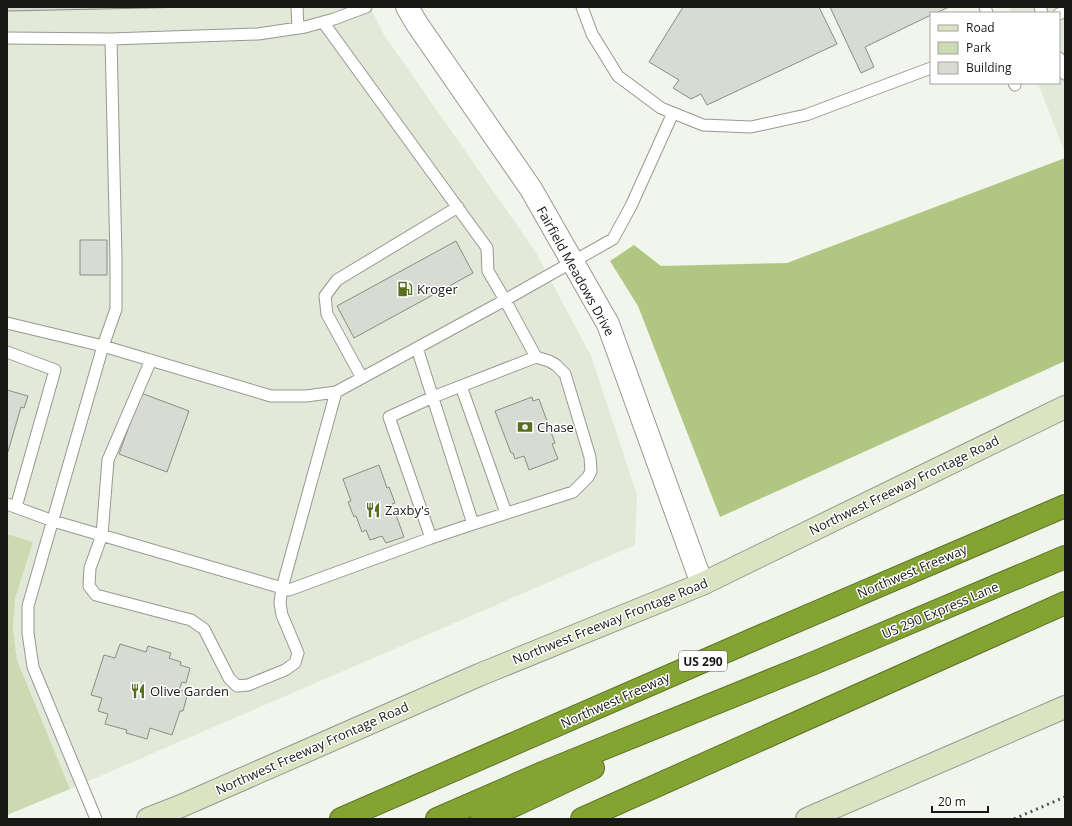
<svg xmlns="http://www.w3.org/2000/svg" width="1072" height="826" viewBox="0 0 1072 826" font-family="'Open Sans',sans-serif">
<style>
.built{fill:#e2e9d8}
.green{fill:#cbdab0}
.forest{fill:#b0c784}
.building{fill:#d7dbd2;stroke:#8a8d84}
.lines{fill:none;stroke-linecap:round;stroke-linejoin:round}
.service-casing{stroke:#969991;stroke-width:13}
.minor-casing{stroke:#969991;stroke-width:24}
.secondary-casing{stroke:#969991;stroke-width:24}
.motorway-casing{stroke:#5e7329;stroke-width:24}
.service{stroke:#fff;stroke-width:11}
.minor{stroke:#fff;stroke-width:22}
.secondary{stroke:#dae3c2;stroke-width:22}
.motorway{stroke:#83a333;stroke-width:22}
.rail{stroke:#545651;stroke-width:3;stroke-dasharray:2 4;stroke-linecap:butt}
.labels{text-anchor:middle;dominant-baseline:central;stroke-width:3;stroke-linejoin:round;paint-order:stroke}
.shield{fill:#fff;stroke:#5d5e5c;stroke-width:1}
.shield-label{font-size:12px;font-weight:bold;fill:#181916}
.street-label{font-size:13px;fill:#181916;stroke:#fff}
.poi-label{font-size:13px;fill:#181916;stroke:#fff;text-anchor:start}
</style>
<rect width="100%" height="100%" fill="#f1f5eb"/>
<path class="built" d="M7 7H370L384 35 535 251 591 356 637 495 635 545 70 789 17 660 13 629 15 599 33 542 7 534Z
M1009 7H1065V153L1038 83H1059V13H1012Z"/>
<path class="green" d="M7 534 33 542 15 599 13 629 17 660 70 789 7 815Z"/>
<path class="forest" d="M1065 158V361L720 517 638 306 610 261 634 245 661 266 787 263Z"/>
<path class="building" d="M7 7H193L7 11Z
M683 7H819L837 44 707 105 701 94 691 99 673 88 679 80 649 62Z
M830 7H949L936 13H931V15L865 47 874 67 861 73Z
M80 240H107V275H80Z
M456 241 473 273 354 338 337 306Z
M7 390 28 396 24 408 21 407 7 455Z
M141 393 189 411 167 472 119 454Z
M532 397 533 401 539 399 555 443 552 444 558 459 529 470 524 456 515 459 513 453H511L495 411Z
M379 465 387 488 389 487 395 503 392 504 404 537 386 543 382 536 370 540 366 530 362 532 356 516 354 517 348 502 351 501 343 479Z
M120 644 146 652 148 646 171 653 169 658 181 662 180 665 190 668 186 683 182 682 179 690 188 692 183 711H180L172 735 150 728 147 739 126 733 127 730 105 724 108 714 98 711 102 698 91 695 104 655 115 658Z"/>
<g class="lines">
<g class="service-casing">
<path id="service" d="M297 7 298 28
M582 7 592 34 618 76 661 108 703 125 751 127 806 115 931 68
M985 7 987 13
M1040 7 1042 13
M1059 14 1065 11
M323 22 487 248 488 271 505 300 536 357 433 397 389 417 431 538
M7 38 111 39 258 34 305 27 334 19 366 7
M1059 58 1065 74
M1014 83 1015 85
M7 323 103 346 271 396H306L336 392 505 300 613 239 631 206 673 113
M7 352 55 370 16 507
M151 360 108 460 102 535 90 568 89 586 96 595 191 620 204 629 229 678 237 686 248 685 285 670 295 663 298 653 282 615 280 603 282 588 336 392
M362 378 327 314 325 296 337 280 458 207
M461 386 506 513
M7 504 53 521 289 590 431 538 473 524 417 348
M473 524 573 492 588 477 591 471 590 457 565 374 556 365 549 361 536 357
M96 819 33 667 28 633V606L103 346 116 309V259L111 39"/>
</g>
<g class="minor-casing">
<path id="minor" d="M407 7 417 24 531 189 608 324 702 584"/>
</g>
<g class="secondary-casing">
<path id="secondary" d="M148 819 181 806 479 675 702 584 1065 407
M807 819 1065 707"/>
</g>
<g class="motorway-casing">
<path id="motorway" d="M341 819 752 640 1065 506
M437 819 545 772 814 663 1065 557
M482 819 517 804 593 768
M582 819 1065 603"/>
</g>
<use href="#service" class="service"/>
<use href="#minor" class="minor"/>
<use href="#secondary" class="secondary"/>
<use href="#motorway" class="motorway"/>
<path class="rail" d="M1014 819 1065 797"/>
</g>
<defs>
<g id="fuel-bare" transform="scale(1.2)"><path d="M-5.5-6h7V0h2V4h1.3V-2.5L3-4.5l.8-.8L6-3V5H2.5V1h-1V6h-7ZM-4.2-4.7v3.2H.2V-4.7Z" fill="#576e1e" stroke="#fff" stroke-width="2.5" paint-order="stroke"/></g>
<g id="bank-bare" transform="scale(1.2)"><path d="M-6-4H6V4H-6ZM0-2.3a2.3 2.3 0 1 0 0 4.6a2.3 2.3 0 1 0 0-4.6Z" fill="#576e1e" stroke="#fff" stroke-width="2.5" paint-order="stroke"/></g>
<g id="restaurant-bare" transform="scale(1.2)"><path d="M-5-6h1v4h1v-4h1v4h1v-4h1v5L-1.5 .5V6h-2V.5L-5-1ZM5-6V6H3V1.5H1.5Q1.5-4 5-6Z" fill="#576e1e" stroke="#fff" stroke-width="2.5" paint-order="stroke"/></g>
</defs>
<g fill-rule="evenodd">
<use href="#fuel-bare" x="405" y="289"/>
<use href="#bank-bare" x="525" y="427"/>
<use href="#restaurant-bare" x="373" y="510"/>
<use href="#restaurant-bare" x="138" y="691"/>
</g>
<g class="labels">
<rect class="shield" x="679" y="651" width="48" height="20" rx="3"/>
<g class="shield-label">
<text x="703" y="661">US 290</text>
</g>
<g class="street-label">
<text transform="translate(576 271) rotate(61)">Fairfield Meadows Drive</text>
<text transform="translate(904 485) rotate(-26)">Northwest Freeway Frontage Road</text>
<text transform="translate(912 571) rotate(-23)">Northwest Freeway</text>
<text transform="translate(940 610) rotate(-23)">US 290 Express Lane</text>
<text transform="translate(610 621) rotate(-22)">Northwest Freeway Frontage Road</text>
<text transform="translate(615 700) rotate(-24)">Northwest Freeway</text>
<text transform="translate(312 748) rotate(-24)">Northwest Freeway Frontage Road</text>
</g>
<g class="poi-label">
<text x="417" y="289">Kroger</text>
<text x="537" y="427">Chase</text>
<text x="385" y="510">Zaxby's</text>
<text x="150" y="691">Olive Garden</text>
</g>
</g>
<rect width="1072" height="826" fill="none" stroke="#181916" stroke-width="16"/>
<rect x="930" y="12" width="130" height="72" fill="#ffffff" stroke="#a3a3a2"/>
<rect x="938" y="25" width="20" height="6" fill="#dae3c2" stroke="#a3a3a2"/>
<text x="966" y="32" font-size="12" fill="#181916">Road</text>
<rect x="938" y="42" width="20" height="12" fill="#cbdab0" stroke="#a3a3a2"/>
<text x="966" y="52" font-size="12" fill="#181916">Park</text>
<rect x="938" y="62" width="20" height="12" fill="#d7dbd2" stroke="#a3a3a2"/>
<text x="966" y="72" font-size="12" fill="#181916">Building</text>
<path d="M932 806v6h56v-6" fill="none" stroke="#181916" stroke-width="2"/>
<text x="938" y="806" font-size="12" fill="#181916" stroke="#ffffff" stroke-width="3" paint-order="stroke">20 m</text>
</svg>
